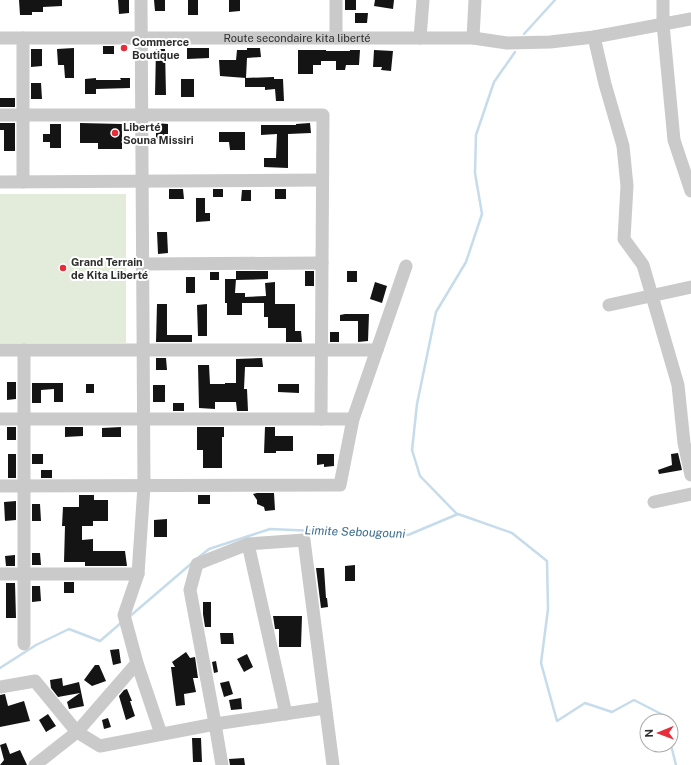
<svg xmlns="http://www.w3.org/2000/svg" width="691" height="765" viewBox="0 0 691 765" font-family="'Public Sans',sans-serif">
<style>
.green{fill:#e3ebda}
.lines{fill:none;stroke-linecap:round;stroke-linejoin:round}
.stream{stroke:#c6dceb;stroke-width:2.5}
.building{fill:#141414}
.minor{stroke:#cacaca;stroke-width:13}
.poi-dot{fill:#e62d39;stroke:#fff;stroke-width:1.5}
.labels{text-anchor:middle;dominant-baseline:central;stroke-width:4;stroke-linejoin:round;paint-order:stroke}
.street-label{font-size:11px;fill:#2d2d2d;stroke:#fff}
.poi-label{font-size:11px;font-weight:bold;fill:#2d2d2d;stroke:#fff;text-anchor:start}
.water-label{font-size:12px;font-style:italic;fill:#3b6d8f;stroke:#fff}
</style>
<rect width="100%" height="100%" fill="#fff"/>
<path class="green" d="M0 194H126V343H0Z"/>
<g class="lines">
<path class="stream" d="M524 34 555 0
M457 514 420 476 412 450 417 404 436 312 466 262 482 214 475 173 476 135 494 82 515 52
M199 557 209 549 270 529 408 535 458 514 512 533 547 561 548 609 541 663 557 721 585 703 612 712 634 700 667 717V721
M129 617 192 563
M0 668 36 645 69 629 100 641 122 622
M671 745 676 765"/>
</g>
<path class="building" d="M19 0H62V6L43 7V12H32V15H20Z
M118 0H129V13L119 14Z
M154 0H165V11H155Z
M188 0H198V15H188Z
M229 0H240V11L229 12Z
M345 0H356V10H345Z
M375 0H394L393 9 374 6Z
M355 13H368L367 23H355Z
M103 46H114V54H103Z
M74 48V78H65L64 65H58L57 49Z
M187 48H209V58L187 59Z
M247 48H260L261 57 247 58 246 78 220 76 219 60H236L237 50H247Z
M31 49H42V66L31 67Z
M156 49H165L166 95H155Z
M298 50H326V51H350V50H360L359 65H346L345 70H336V61H321V65H313V74H298Z
M374 50 393 51 391 71 381 70 382 67H373Z
M274 77V79H283L284 101H276L275 89 265 90V87H245V78Z
M96 78V80H121L120 78H130V88L96 89V94H85V79Z
M181 79H194V97H181Z
M31 83H41L42 99H31Z
M0 98H15V107H0Z
M0 123H15V151H4V130H0Z
M80 123 122 124V149H98V143H80Z
M156 123 168 124V134H165V139H156Z
M310 123 311 133 288 134V168L264 167V158H276L277 134 261 135V125H296V124Z
M50 124H61V148H50V142H43V134H50Z
M219 132H245V150H230L229 142H219Z
M169 189H183L184 199H169Z
M213 189H223V197H213Z
M275 189H286V199H275Z
M242 190H251V201H241Z
M196 198H205V213H210V221L196 222Z
M157 232H167L168 253 158 254Z
M236 271H268V279L236 280Z
M305 271H314V286H305Z
M347 271H357V282H347Z
M210 272H219V280H210Z
M186 277H195V293H186Z
M225 279H236L235 293H245V297L266 296 265 283 275 282V304H295V331H301L302 342H286V328H268V317H264V303H242V315H227V303H225Z
M375 282 387 286 382 303 370 299Z
M157 304H167V335H192V342H156Z
M207 304V336H198L197 305Z
M345 314H369L368 341 358 342V321H340V315Z
M330 332H339V342H330Z
M156 358H166L167 370H156Z
M262 358 263 367H245L244 389H247L248 411H237L236 402H215V409L199 408 198 365H209L210 384H225V383H236V359Z
M7 382H16V399L7 400Z
M32 383H63V402H54V389L41 390V403H32Z
M86 384H94V393H86Z
M278 384H299V393L278 392Z
M153 385H165V402H153Z
M173 403H184V411H173Z
M7 427H16V440H7Z
M65 427H83V436L65 437Z
M121 427V437H102V428Z
M197 427H224V437H222V468H203V450H197Z
M265 427H275V436H293V451H276V453H264Z
M678 453 682 470 659 474 658 470 672 465 671 454Z
M8 454H16V478H8Z
M32 454H43V464H32Z
M317 454H334V466L324 467V464L317 465Z
M41 470H52V478H41Z
M257 493H274L275 510 265 511 264 507 257 504V500L253 494Z
M79 495H94V500H108V521H93V526H82V540L93 539V551H125L127 566H85V562H64L65 526H62L63 507H79Z
M198 495H210V504H198Z
M16 501V520L5 521 4 502Z
M32 504H40L41 521H32Z
M167 519V537H154V520Z
M32 553H40L41 565H32Z
M15 555V566H6L5 556Z
M355 565V581H345V566Z
M316 568H324L326 598H327L328 607 321 608Z
M64 582H74V593H64Z
M6 583H15L16 618H6Z
M32 586H40L41 601 32 602Z
M203 602H211V627H205L203 614Z
M273 616H302L301 647H279V629H275Z
M220 633H233L234 644H221Z
M119 649 121 663 113 665 110 650Z
M186 652 190 658 195 657 198 678H193L196 692 184 694 185 705 176 706 171 667H175L172 662Z
M247 654 253 667 244 672 237 659Z
M216 661 218 672 214 673 212 662Z
M95 665H99L106 681 92 686 84 680Z
M62 678 63 686 79 682 84 706 69 709 67 702 80 693 58 697 51 688 50 680Z
M229 681 233 694 224 697 220 683Z
M127 689 132 701H130L135 716 126 720 119 696 124 690Z
M5 694 8 706 24 701 30 721 0 727V695Z
M241 698 242 709 231 710 229 700Z
M48 714 56 726 46 732 39 720Z
M108 718 111 727 104 729 102 720Z
M192 738H201L202 762H193Z
M6 743 10 754 20 750 27 765H0L4 760 0 745Z
M244 758 245 765H230L229 759Z"/>
<g class="lines">
<g class="minor">
<path d="M141 0 144 486 138 574 124 615 137 663 161 734"/>
<path d="M663 0V24L674 140 691 191"/>
<path d="M594 37 605 84 623 146 627 186 624 239 643 265 678 385 684 443 691 475"/>
<path id="s1" d="M0 38H473L507 43 550 42 594 37 691 19"/>
<path d="M23 38V182"/>
<path d="M336 38V0"/>
<path d="M420 38 423 0"/>
<path d="M473 38 475 0"/>
<path d="M0 115H323L321 419"/>
<path d="M0 182 322 180"/>
<path d="M142 264 322 263"/>
<path d="M609 305 691 287"/>
<path d="M0 350H377"/>
<path d="M24 350V644"/>
<path d="M0 419H353"/>
<path d="M0 486 340 485 353 419 406 266"/>
<path d="M654 502 691 494"/>
<path d="M248 544 286 714"/>
<path d="M0 574H138"/>
<path d="M0 687 35 681 77 732 100 746 215 724 325 708"/>
<path d="M35 765 77 732 137 663"/>
<path d="M222 765 214 718 190 590 197 564 248 544 304 540 333 765"/>
</g>
</g>
<g class="poi-dot">
<circle cx="124" cy="48" r="4"/>
<circle cx="115" cy="133" r="4"/>
<circle cx="63" cy="268" r="4"/>
</g>
<g class="labels">
<g class="street-label">
<text stroke="none"><textPath href="#s1" startOffset="297">Route secondaire kita liberté</textPath></text>
</g>
<g class="poi-label">
<text x="132" y="42">Commerce<tspan x="132" dy="13">Boutique</tspan></text>
<text x="123" y="127">Liberté<tspan x="123" dy="13">Souna Missiri</tspan></text>
<text x="71" y="262">Grand Terrain<tspan x="71" dy="13">de Kita Liberté</tspan></text>
</g>
<g class="water-label">
<text transform="translate(355 532) rotate(2)">Limite Sebougouni</text>
</g>
</g>
<g transform="translate(659 733) rotate(269)"><circle r="19" fill="#ffffff" stroke="#ababab"/>
<path d="M0-3L7 15L0 10L-7 15Z" fill="#e62d39"/>
<text y="-6" font-size="11" font-weight="bold" text-anchor="middle" fill="#2d2d2d">N</text>
</g>
</svg>
